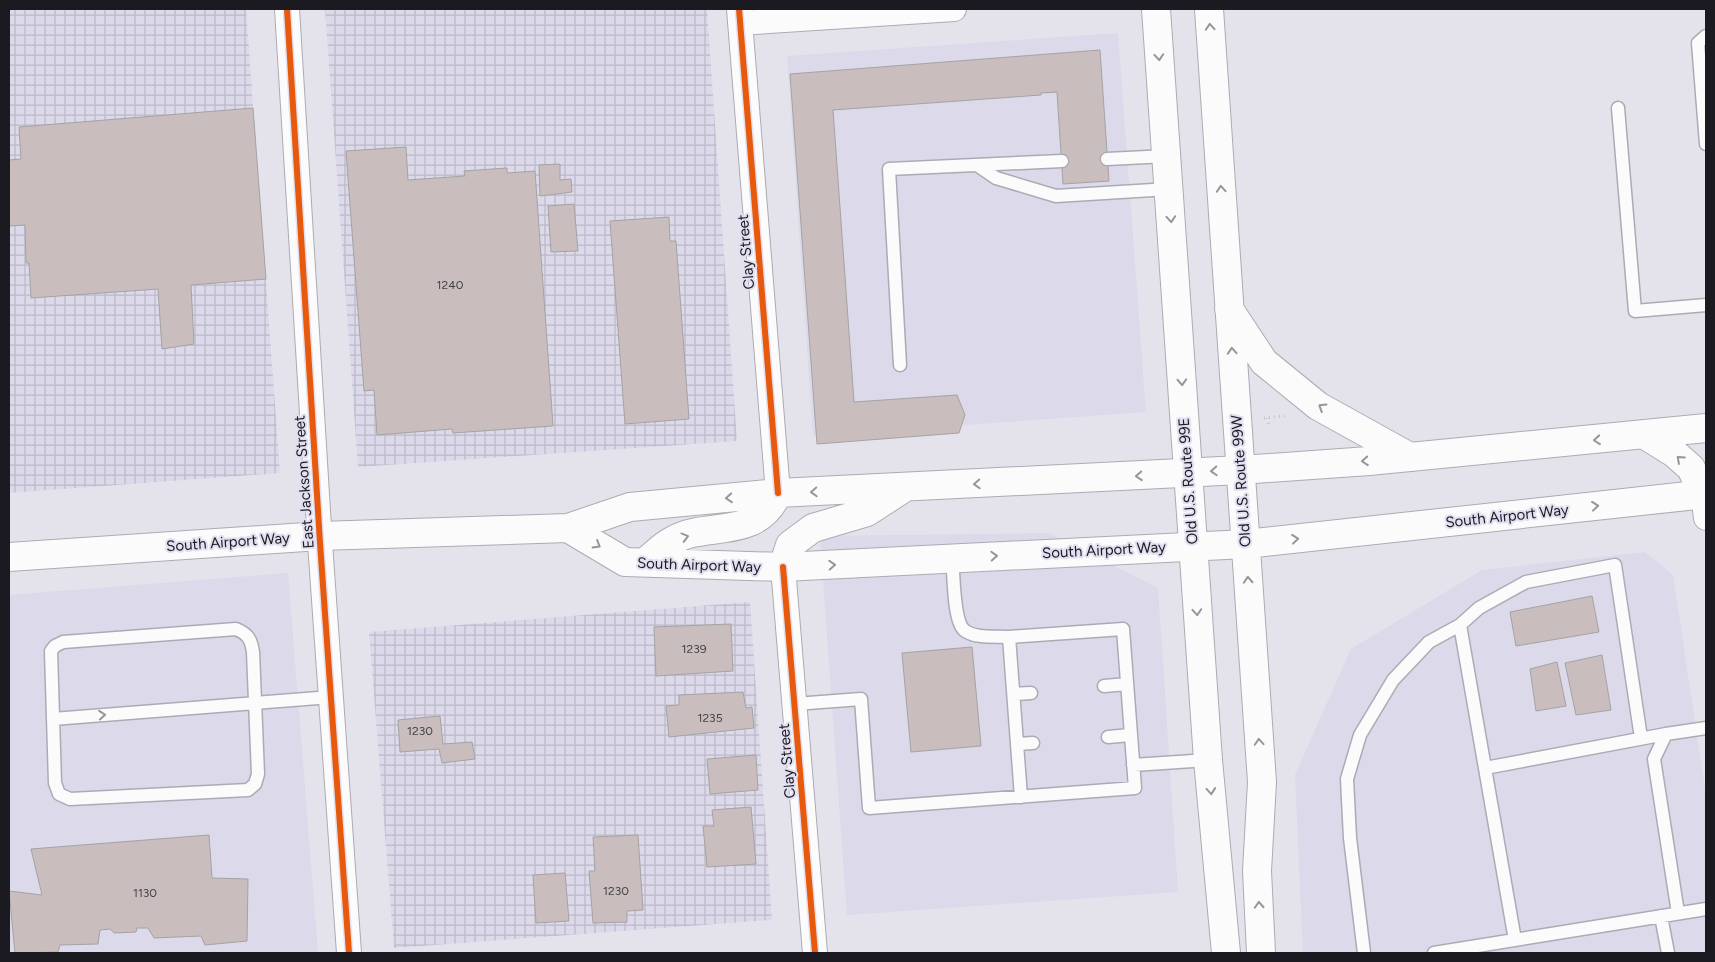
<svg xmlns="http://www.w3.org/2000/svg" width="1715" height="962" viewBox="0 0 1715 962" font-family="Figtree,sans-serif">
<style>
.built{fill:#dbd9ea}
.industrial{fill:url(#industrial-grid)}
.building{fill:#c9bebd;stroke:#a5a2a4}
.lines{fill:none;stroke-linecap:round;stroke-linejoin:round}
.service-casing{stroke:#acabb3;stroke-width:15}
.minor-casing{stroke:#acabb3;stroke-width:26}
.secondary-casing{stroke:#acabb3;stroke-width:30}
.primary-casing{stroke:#acabb3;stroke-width:30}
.path{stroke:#c5c5c8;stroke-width:3;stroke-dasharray:1 4;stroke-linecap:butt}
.service{stroke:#fbfbfc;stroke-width:12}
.minor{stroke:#fbfbfc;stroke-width:24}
.secondary{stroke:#fbfbfc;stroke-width:28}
.primary{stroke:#fbfbfc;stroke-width:28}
.cycleway-casing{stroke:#e1dff0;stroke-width:9}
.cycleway{stroke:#e8590c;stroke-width:6}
.oneway{stroke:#969699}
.labels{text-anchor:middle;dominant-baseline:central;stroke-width:4;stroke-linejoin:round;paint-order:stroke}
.number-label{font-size:12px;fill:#464347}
.street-label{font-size:15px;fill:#1b1a20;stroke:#e1dff0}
</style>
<defs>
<pattern id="industrial-grid" width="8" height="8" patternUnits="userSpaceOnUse" patternTransform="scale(1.25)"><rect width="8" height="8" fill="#dbd9ea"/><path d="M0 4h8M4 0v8" fill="none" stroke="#bbbac8"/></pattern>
</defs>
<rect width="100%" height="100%" fill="#e4e3ec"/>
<path class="built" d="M1118 33 1146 412 813 436 787 56Z
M1049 533 1158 588 1178 892 847 915 820 536Z
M1645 552 1673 575 1706 795V953H1303L1295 775 1351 649 1482 570Z
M288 573 318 953H9V595Z"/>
<path class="industrial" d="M9 9H246L280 473 9 493Z
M325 9H707L737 441 358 467Z
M750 602 772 920 394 948 369 632Z"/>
<path class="building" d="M1100 50 1109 181 1063 184 1057 92 1041 93V95L833 110 854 402 957 395 965 415 959 433 817 444 790 74Z
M253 108 266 279 191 285 194 344 162 349 158 289 31 298 29 263H26L25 225 9 226V160L21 159 19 127Z
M406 147 408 180 465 176 464 171 507 168V173L535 171 553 426 453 433 452 429 377 435 374 390 364 391 346 151Z
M560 164V180L571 179 572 192 540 196 539 165Z
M574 204 578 251 551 252 548 206Z
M669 217 670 241H676L689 419 625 424 610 221Z
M1592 596 1599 632 1516 646 1510 612Z
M731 624 733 671 656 676 654 627Z
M972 647 981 746 911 752 902 653Z
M1602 655 1611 710 1576 715 1565 663Z
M1557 662 1566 706 1536 711 1530 669Z
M743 692 746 708 752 707 754 728 669 737 666 706 679 705V695Z
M440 716 443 744 472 742 475 759 442 763 439 749 400 752 398 720Z
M756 755 758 790 710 794 707 759Z
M751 807 756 864 707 867 703 826H714L712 810Z
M209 835 212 878 248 879 247 941 205 945 201 936 154 938 148 928H137L136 932 114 933 110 929 100 930 98 944 60 945 58 952 15 953 9 891 42 895 31 849Z
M638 835 643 910 627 911V922L593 923 589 871H595L593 837Z
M565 873 569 921 536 923 533 875Z"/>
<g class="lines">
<g class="service-casing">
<path id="service" d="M1706 36 1698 43 1706 144
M1618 108 1635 311 1706 305
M1107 159 1167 156
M977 165 996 178 1056 196 1169 189
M900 365 889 169 1062 161
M952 558C954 574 953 620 964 630 975 639 996 636 1009 637
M1460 625 1479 608 1526 582 1615 565 1641 738
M236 629C248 634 251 639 253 652L258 774 255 784 248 790 70 799 59 794 55 783 51 651 55 646 63 642Z
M1104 686 1127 684
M1014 694 1031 693
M795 704 861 699 869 808 1135 788 1123 629 1009 637 1021 797
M53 719 331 697
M1108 737 1130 735
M1017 744 1033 743
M1133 765 1208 760
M1485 768 1666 734
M1678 913 1654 759 1666 734 1706 728
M1661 916 1668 953
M1364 953 1350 838 1347 779 1360 735 1393 680 1429 642 1460 625 1515 940
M1434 953 1706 909"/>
</g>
<g class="minor-casing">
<path id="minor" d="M287 9 320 543 349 953
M739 9 778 493
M740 23 954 9
M1703 494 1706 518
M783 567 815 953"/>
</g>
<g class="secondary-casing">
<path id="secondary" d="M1645 435 1674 453 1691 468 1703 494
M568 528 625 562 783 567 1246 544 1706 494
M9 557 320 536 568 528 630 507 778 493 1241 470 1369 461 1706 428
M644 563C653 556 662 546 672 541 707 520 756 542 778 493
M783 567 790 545 813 528 867 512 904 488"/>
</g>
<g class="primary-casing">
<path id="primary" d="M1156 9 1208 760 1226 953
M1209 9 1262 782 1257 871 1261 953
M1229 309 1264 362 1318 406 1410 457"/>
</g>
<path class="path" d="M1264 418 1285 416
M1267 418 1269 426"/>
<use href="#service" class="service"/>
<use href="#minor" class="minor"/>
<use href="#secondary" class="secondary"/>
<use href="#primary" class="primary"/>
<g class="cycleway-casing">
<path id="cycleway" d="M287 9 320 543 349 953
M739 9 778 493
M783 567 815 953"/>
</g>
<use href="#cycleway" class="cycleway"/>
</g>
<defs><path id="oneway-chevron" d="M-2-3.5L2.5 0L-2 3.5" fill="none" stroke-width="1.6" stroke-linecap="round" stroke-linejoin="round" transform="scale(1.25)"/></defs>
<g class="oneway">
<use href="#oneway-chevron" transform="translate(1210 27) rotate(-94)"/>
<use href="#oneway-chevron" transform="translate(1159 57) rotate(86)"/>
<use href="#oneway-chevron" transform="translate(1221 189) rotate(-94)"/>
<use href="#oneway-chevron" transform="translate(1171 219) rotate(86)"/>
<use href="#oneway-chevron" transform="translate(1232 351) rotate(-94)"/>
<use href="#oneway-chevron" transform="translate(1182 382) rotate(87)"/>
<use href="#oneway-chevron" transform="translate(1322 407) rotate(-148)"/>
<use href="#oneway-chevron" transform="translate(1597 440) rotate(175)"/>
<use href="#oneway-chevron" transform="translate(1680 459) rotate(-138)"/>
<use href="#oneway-chevron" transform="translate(1365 461) rotate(176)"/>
<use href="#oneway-chevron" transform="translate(1214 471) rotate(177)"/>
<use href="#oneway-chevron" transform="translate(1139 476) rotate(176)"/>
<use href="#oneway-chevron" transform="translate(977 484) rotate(177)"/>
<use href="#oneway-chevron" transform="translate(814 492) rotate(177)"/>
<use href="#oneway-chevron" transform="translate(729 498) rotate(175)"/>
<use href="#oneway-chevron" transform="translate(1595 506) rotate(-6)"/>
<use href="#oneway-chevron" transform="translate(685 537) rotate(-15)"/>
<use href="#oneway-chevron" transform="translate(1295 539) rotate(-6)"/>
<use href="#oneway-chevron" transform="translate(597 545) rotate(31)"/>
<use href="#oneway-chevron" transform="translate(994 556) rotate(-3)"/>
<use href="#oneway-chevron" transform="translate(832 565) rotate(-3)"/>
<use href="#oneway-chevron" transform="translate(1248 580) rotate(-93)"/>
<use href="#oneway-chevron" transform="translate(1197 612) rotate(86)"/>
<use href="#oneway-chevron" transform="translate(102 715) rotate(-5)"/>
<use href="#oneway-chevron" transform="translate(1259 742) rotate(-94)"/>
<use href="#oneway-chevron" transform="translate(1211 791) rotate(85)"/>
<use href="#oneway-chevron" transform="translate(1259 905) rotate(-93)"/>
</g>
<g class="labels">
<g class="number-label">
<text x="450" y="285">1240</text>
<text x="694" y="649">1239</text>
<text x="710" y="718">1235</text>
<text x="420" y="731">1230</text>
<text x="616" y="891">1230</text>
<text x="145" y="893">1130</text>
</g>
<g class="street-label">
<text transform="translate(746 252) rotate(-95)">Clay Street</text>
<text transform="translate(1188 481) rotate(-94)">Old U.S. Route 99E</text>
<text transform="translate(1241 481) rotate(-94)">Old U.S. Route 99W</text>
<text transform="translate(304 482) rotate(-94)">East Jackson Street</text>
<text transform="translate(1507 516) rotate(-6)">South Airport Way</text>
<text transform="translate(228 542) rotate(-4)">South Airport Way</text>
<text transform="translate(1104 550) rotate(-3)">South Airport Way</text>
<text transform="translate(699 565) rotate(2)">South Airport Way</text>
<text transform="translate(787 761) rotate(-95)">Clay Street</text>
</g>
</g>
<rect width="1715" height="962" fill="none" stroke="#1b1a20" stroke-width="20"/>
</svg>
